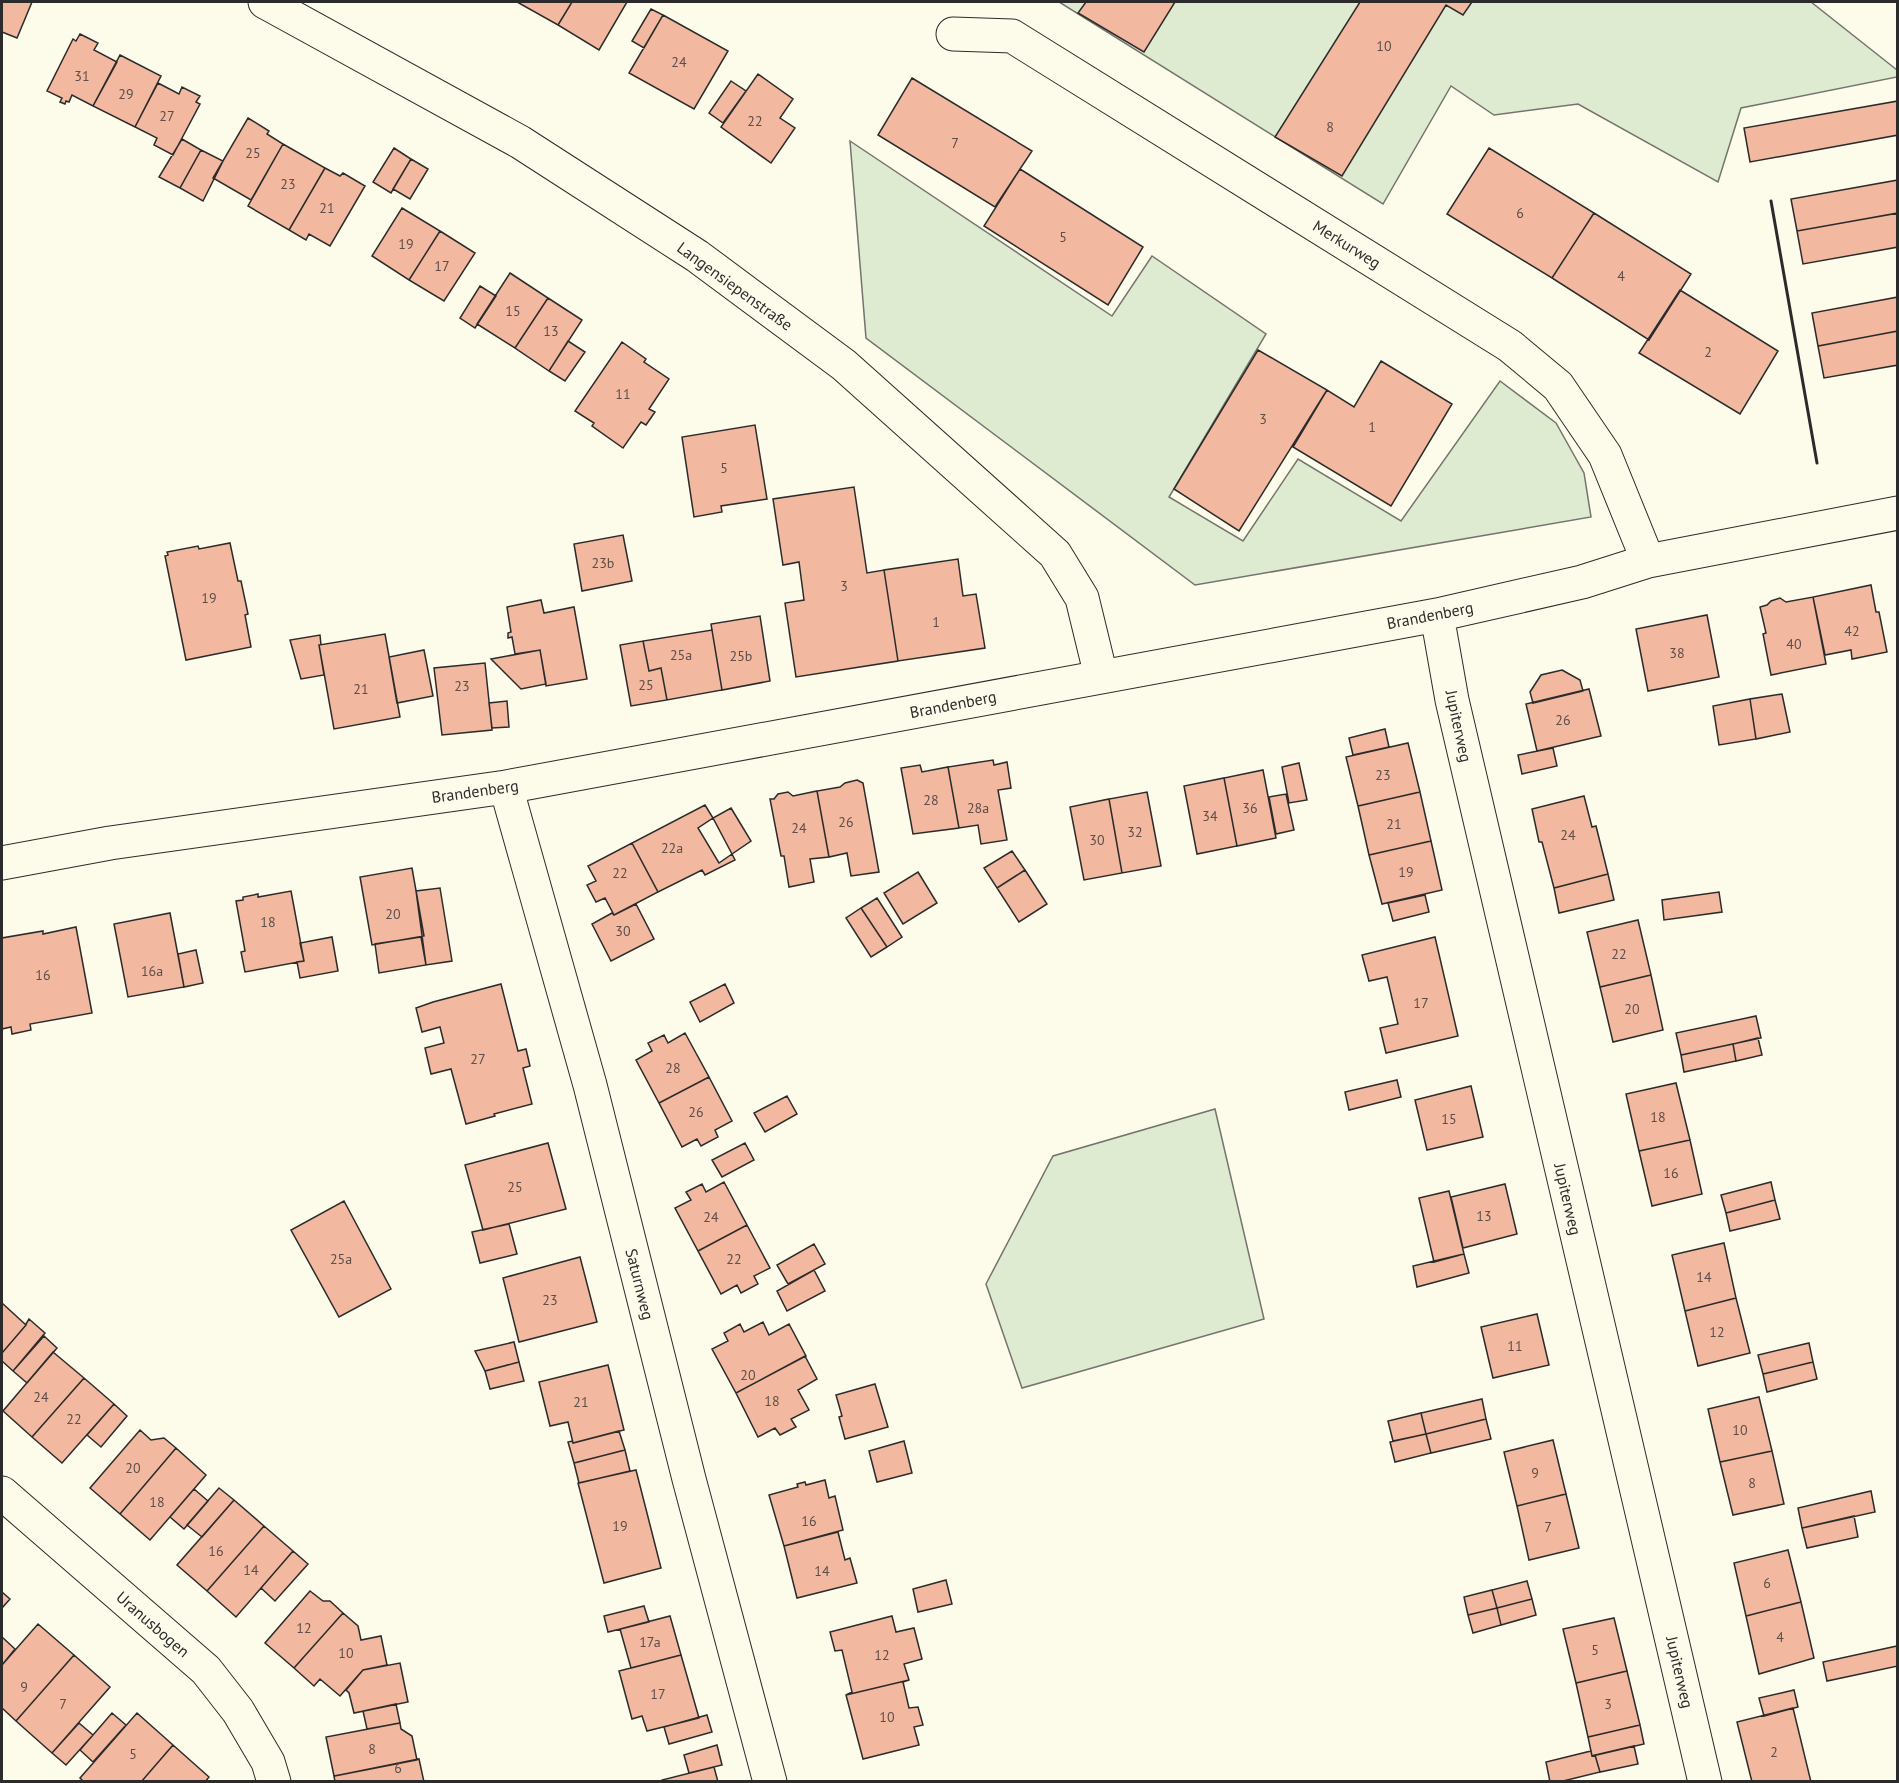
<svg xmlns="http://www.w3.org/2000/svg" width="1899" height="1783" viewBox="0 0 1899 1783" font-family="'PT Sans',sans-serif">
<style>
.green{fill:#deebd1;stroke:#74746e;stroke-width:1.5}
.building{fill:#f2b8a0;stroke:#2b2b2b;stroke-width:1.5}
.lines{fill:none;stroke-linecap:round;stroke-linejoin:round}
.minor-casing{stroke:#2b2b2b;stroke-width:35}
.minor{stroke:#fdfbea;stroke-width:33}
.wall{stroke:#2b2b2b;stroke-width:3}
.labels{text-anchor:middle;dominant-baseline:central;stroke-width:4.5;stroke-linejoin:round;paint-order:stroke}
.number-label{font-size:14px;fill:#5d4e48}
.street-label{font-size:16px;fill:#2b2b2b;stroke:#fdfbea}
</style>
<rect width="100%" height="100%" fill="#fdfbea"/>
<path class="green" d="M1059 2H1811L1897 70V77L1741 108 1718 182 1578 104 1494 115 1451 86 1383 204Z
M850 141 1112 316 1152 256 1266 334 1169 497 1243 541 1298 459 1401 521 1500 381 1556 423 1584 473 1591 517 1195 585 866 338Z
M1215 1109 1264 1319 1022 1388 986 1284 1053 1156Z"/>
<path class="building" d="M2 2H32L17 38 2 32Z
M517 2H572L558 25Z
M572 2H627L599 50 558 25Z
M1086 2H1175L1144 52 1078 13Z
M1360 2H1472L1463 15 1446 5 1342 176 1275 137Z
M651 9 663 15 644 48 632 41Z
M663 15 728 51 694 109 629 73Z
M80 34 98 43 94 50 117 62 93 106 72 95 69 102 66 101 65 104 60 102 62 98 47 91 73 39 76 41Z
M120 55 161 76 135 127 93 106Z
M758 74 793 99 780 118 795 128 771 163 721 127Z
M912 78 1032 151 995 207 878 135Z
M731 81 746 91 723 123 709 113Z
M158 83 179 94 182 87 200 96 196 102 200 104 173 155 154 145 157 138 135 127Z
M1898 101V135L1750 162 1744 128Z
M248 118 269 131 267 134 283 144 251 200 213 178Z
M182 139 201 150 180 188 159 177Z
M283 144 325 168 289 230 248 206Z
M394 148 411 159 391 193 373 182Z
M1489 148 1594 213 1552 278 1447 214Z
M201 150 223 161 203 201 180 188Z
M411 159 428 169 410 199 393 189Z
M325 168 340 176 343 173 365 186 330 246 309 234 306 240 289 230Z
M1020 169 1143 247 1108 305 984 226Z
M1898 180V213L1797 231 1791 199Z
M402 208 440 231 409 280 372 256Z
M1594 213 1691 274 1649 340 1552 278Z
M1898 213V247L1803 264 1797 231Z
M440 231 475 253 444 301 409 280Z
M510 273 548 298 515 348 477 324Z
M480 286 496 296 475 328 460 318Z
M1680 290 1778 351 1740 414 1639 353Z
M1898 297V331L1818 346 1812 313Z
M548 298 582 320 549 371 515 348Z
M1898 331V365L1824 378 1818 346Z
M568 341 585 352 565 381 549 371Z
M622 342 646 359 644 362 669 379 649 409 655 412 646 425 641 422 623 448 592 426 594 423 575 411Z
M1258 350 1327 390 1239 531 1174 489Z
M1381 361 1452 404 1391 506 1293 447 1327 390 1354 407Z
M755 425 767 499 721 506 722 512 694 517 682 437Z
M854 487 867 573 884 570 898 661 796 677 785 603 804 600 799 562 783 565 773 499Z
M623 535 632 581 582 591 574 544Z
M230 543 238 581H241L248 614 245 615 251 647 186 660 165 556 168 555 167 552 198 546 199 549Z
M958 559 963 596 976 594 985 648 898 661 884 570Z
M1871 585 1876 612H1879L1887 652 1852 659 1851 650 1825 655 1813 597Z
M1813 597 1826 664 1771 675 1763 634 1766 633 1760 607 1767 605 1771 601 1780 598 1786 602Z
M541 600 544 613 574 607 587 679 546 686 540 650 515 654 512 637 508 638V633L511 632 507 607Z
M1707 615 1719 677 1648 691 1636 629Z
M760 616 770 681 722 690 711 624Z
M712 630 722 690 667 700 661 668 649 671 643 641Z
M385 634 400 717 334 729 319 645Z
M320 635 321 645H319L324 675 301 679 290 640Z
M643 641 649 671 661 668 667 700 631 706 620 645Z
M424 650 433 696 397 703 389 657Z
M540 650 546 684 521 689 491 659Z
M485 663 492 730 442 735 434 668Z
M1562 670 1580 680 1583 691 1533 703 1530 692 1541 675Z
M1589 689 1601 736 1537 751 1526 704Z
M1782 694 1790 732 1756 739 1750 699Z
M1750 699 1756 739 1719 745 1713 706Z
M507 701 509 727 492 728 489 703Z
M1385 729 1389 747 1353 755 1349 738Z
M1408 743 1420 792 1358 806 1346 757Z
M1553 748 1557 766 1522 774 1518 755Z
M993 760 994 765 1007 762 1011 788 998 790 1007 840 981 844 978 825 959 828 948 767Z
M1299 763 1307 800 1289 803 1282 767Z
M920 765 922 772 948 767 959 828 913 834 901 768Z
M1263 770 1276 838 1237 846 1224 778Z
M1224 778 1237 846 1197 854 1184 786Z
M857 780 863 783 879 872 851 876 847 853 829 857 817 791 840 787 845 783Z
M817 791 829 857 810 859 814 882 789 887 784 856H781L770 799H774L778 794 788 792 793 796Z
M1147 792 1161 866 1122 873 1109 799Z
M1420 792 1431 841 1369 855 1358 806Z
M1286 794 1294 830 1276 834 1269 797Z
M1584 796 1592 827 1596 826 1608 874 1554 888 1542 842H1539L1532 809Z
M1109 799 1122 873 1084 880 1070 807Z
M705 805 713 818 698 828 719 863 732 854 735 860 705 875 702 870 658 892 632 843Z
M731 808 751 841 732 854 713 818Z
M1431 841 1442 890 1382 904 1369 855Z
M632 843 658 892 614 915 605 898 596 902 587 885 596 881 588 866Z
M1012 851 1025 870 997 888 984 868Z
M412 868 424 936 372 945 360 877Z
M1025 870 1047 904 1019 922 997 888Z
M918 872 937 903 903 924 884 893Z
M1608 874 1614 900 1559 913 1554 888Z
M440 888 452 961 426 965 416 891Z
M291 891 304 961 245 972 241 952 245 951 236 901 243 900V897L258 894V897Z
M1719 892 1722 912 1664 920 1662 900Z
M1425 895 1429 912 1393 921 1388 903Z
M877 898 902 937 887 947 861 908Z
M636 904 654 939 611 961 592 924 612 913 614 915Z
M861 908 887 947 871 957 846 918Z
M170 913 184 987 128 997 114 924Z
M1638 920 1651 975 1600 987 1587 932Z
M76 927 92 1013 30 1024 31 1030 12 1034 11 1027 2 1029V938L43 931V934Z
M332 937 338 971 300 978 297 962 304 961 300 943Z
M421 937 426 965 379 973 375 944Z
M1435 937 1458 1036 1386 1053 1380 1028 1398 1024 1387 977 1369 981 1362 955Z
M196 950 203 983 184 987 178 954Z
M1651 975 1663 1030 1613 1042 1600 987Z
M501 984 518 1051 526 1049 530 1066 523 1068 532 1104 494 1114 495 1116 466 1124 451 1069 431 1074 425 1048 444 1043 440 1027 422 1032 416 1008 433 1002Z
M725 984 734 1003 700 1022 690 1002Z
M1756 1016 1761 1038 1681 1055 1676 1033Z
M685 1033 709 1077 659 1103 636 1060 652 1051 648 1043 664 1035 668 1043Z
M1758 1038 1762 1055 1736 1061 1733 1044Z
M1733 1044 1736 1061 1684 1072 1681 1055Z
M709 1077 732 1121 715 1130 718 1137 701 1146 697 1139 682 1147 659 1103Z
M1397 1080 1401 1097 1349 1110 1345 1092Z
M1676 1083 1690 1140 1639 1151 1626 1094Z
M1471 1086 1483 1137 1427 1150 1415 1100Z
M787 1096 797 1114 765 1132 754 1113Z
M1690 1140 1702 1194 1652 1206 1639 1151Z
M548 1143 566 1209 483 1230 465 1165Z
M745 1143 754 1160 722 1177 712 1160Z
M724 1182 747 1225 698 1251 675 1208 691 1200 686 1192 702 1184 706 1192Z
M1771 1182 1775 1200 1726 1213 1721 1195Z
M1505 1184 1517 1234 1463 1248 1451 1197Z
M1449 1191 1464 1254 1434 1262 1419 1198Z
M1775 1200 1780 1219 1730 1231 1726 1213Z
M344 1201 391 1289 339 1317 291 1230Z
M509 1224 517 1254 480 1263 472 1232Z
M747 1225 770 1268 754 1276 758 1284 741 1293 737 1285 721 1294 698 1251Z
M1724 1243 1736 1298 1685 1311 1672 1255Z
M814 1244 825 1264 788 1284 777 1265Z
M1464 1254 1469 1273 1417 1287 1413 1266Z
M580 1257 597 1322 519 1342 503 1278Z
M814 1270 825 1291 787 1311 777 1291Z
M1736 1298 1750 1353 1698 1366 1685 1311Z
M2 1303 26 1325 2 1353Z
M1537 1314 1549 1365 1493 1378 1481 1327Z
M29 1319 45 1333 13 1371 2 1361V1353L26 1325V1324Z
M763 1322 769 1335 789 1324 806 1356 736 1393 712 1349 728 1341 724 1333 740 1324 744 1332Z
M44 1336 57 1348 27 1383 13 1371Z
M514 1342 519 1362 485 1371 475 1351Z
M1809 1343 1813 1362 1763 1374 1758 1355Z
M53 1352 84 1378 32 1437 3 1411Z
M805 1356 817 1379 798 1390 809 1410 791 1419 796 1427 780 1435 775 1428 758 1437 736 1393Z
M519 1362 524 1381 490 1389 485 1371Z
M1813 1362 1817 1379 1767 1392 1763 1374Z
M608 1365 624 1430 573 1443 568 1422 550 1426 539 1382Z
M84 1378 114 1404 62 1463 32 1437Z
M875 1384 888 1427 845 1439 839 1417 842 1416 836 1395Z
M1759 1397 1772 1451 1720 1462 1708 1409Z
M1482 1399 1486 1419 1426 1434 1421 1413Z
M114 1404 127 1416 101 1447 87 1435Z
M1421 1413 1426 1434 1393 1441 1388 1421Z
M1486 1419 1491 1439 1431 1453 1426 1434Z
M140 1430 151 1440 164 1438 176 1448 120 1514 90 1488Z
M619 1431 625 1450 574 1463 568 1442 572 1441 573 1443Z
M1426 1434 1431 1453 1395 1462 1390 1442Z
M1553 1440 1566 1494 1517 1506 1504 1452Z
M904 1441 912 1473 877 1482 869 1451Z
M176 1448 206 1475 150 1540 120 1514Z
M625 1450 630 1471 579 1483 574 1463Z
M1772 1451 1784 1504 1733 1515 1720 1462Z
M636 1470 661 1568 604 1583 578 1483Z
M825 1480 829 1498 835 1496 843 1530 784 1546 769 1495 798 1487 797 1484 805 1482 806 1485Z
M219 1488 234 1500 202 1537 187 1525Z
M194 1489 208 1501 184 1529 170 1517Z
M1871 1491 1875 1512 1802 1528 1798 1508Z
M1566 1494 1579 1548 1529 1560 1517 1506Z
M234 1500 264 1526 207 1591 177 1565Z
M1854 1516 1858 1537 1807 1548 1802 1528Z
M264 1526 293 1551 236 1617 207 1591Z
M838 1532 845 1560 850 1558 857 1583 797 1598 784 1546Z
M1788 1550 1801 1602 1746 1616 1734 1563Z
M293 1551 308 1564 275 1601 261 1588Z
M946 1580 952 1604 918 1612 913 1589Z
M1527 1581 1532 1599 1497 1608 1492 1590Z
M1492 1590 1497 1608 1468 1615 1464 1597Z
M310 1591 323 1601H330L343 1613 294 1668 265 1643Z
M2 1592 10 1599 2 1608Z
M1532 1599 1536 1615 1501 1625 1497 1608Z
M1801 1602 1814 1658 1759 1674 1746 1616Z
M644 1606 649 1622 608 1632 604 1616Z
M1497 1608 1501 1625 1473 1633 1468 1615Z
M343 1613 358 1626 361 1640 381 1636 387 1665 363 1670 340 1696 320 1679 314 1686 294 1668Z
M670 1616 681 1655 631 1668 620 1629Z
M892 1616 896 1632 914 1628 922 1659 904 1664 909 1680 846 1695 852 1692 842 1650 835 1651 830 1632Z
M1614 1618 1627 1671 1576 1683 1563 1629Z
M38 1624 74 1655 16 1721 2 1708V1665Z
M2 1637 15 1649 2 1665Z
M1897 1646 1898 1666 1827 1681 1823 1662Z
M74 1655 110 1687 52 1753 16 1721Z
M681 1655 699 1718 647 1731 642 1716 632 1719 619 1671Z
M400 1663 408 1702 354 1713 349 1693 346 1690 363 1670Z
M1627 1671 1640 1725 1588 1737 1576 1683Z
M909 1680 903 1682 909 1708 918 1707 923 1725 914 1727 919 1745 863 1759 846 1695Z
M1794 1690 1798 1707 1764 1716 1759 1698Z
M396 1704 400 1723 367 1729 363 1711Z
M1793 1708 1811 1782H1752L1737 1722Z
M112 1713 126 1725 93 1762 80 1750Z
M137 1713 173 1745 141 1782H84L80 1778Z
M707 1715 712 1732 669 1744 664 1727Z
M79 1723 93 1735 66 1765 52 1753Z
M400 1723 401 1729 412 1736 417 1760 334 1776 326 1737Z
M1640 1725 1644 1744 1592 1756 1588 1737Z
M173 1745 209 1777 205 1782H141Z
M717 1745 722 1765 689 1773 684 1755Z
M1634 1746 1638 1764 1600 1772 1595 1755Z
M1591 1751 1592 1756 1595 1755 1600 1772 1559 1782H1550L1546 1762Z
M419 1759 424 1782H335L334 1776Z
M714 1767 718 1782H662V1780Z"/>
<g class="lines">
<g class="minor-casing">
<path id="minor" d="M265 2 520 142 697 256 844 365 1055 554 1082 598 1101 676
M953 34 1012 36 1510 346 1558 386 1605 455 1648 561
M1437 615 1452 700 1705 1782
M506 787 590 1085 689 1479 770 1782
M2 863 110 843 506 787 1437 615 1582 582 1648 561 1898 513
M2 1493 206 1670 238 1711 268 1762 274 1782"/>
</g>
<use href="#minor" class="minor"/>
<path class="wall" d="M1771 201 1817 463"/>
</g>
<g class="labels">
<g class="number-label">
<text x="1384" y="46">10</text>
<text x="679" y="62">24</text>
<text x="82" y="76">31</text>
<text x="126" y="94">29</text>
<text x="167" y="116">27</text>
<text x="755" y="121">22</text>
<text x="1330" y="127">8</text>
<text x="955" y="143">7</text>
<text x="253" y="153">25</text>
<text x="288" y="184">23</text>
<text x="327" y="208">21</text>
<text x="1520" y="213">6</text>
<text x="1063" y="237">5</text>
<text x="406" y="244">19</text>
<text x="442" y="266">17</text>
<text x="1621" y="276">4</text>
<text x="513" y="311">15</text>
<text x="551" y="331">13</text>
<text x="1708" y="352">2</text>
<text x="623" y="394">11</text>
<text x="1263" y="419">3</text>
<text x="1372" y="427">1</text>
<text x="724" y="468">5</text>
<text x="603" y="563">23b</text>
<text x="844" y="586">3</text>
<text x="209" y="598">19</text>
<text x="936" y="622">1</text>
<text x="1852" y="631">42</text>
<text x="1794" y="644">40</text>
<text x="1677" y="653">38</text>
<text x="681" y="655">25a</text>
<text x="741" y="656">25b</text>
<text x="646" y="685">25</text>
<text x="462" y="686">23</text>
<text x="361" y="689">21</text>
<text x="1563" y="720">26</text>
<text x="1383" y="775">23</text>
<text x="931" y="800">28</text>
<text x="978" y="808">28a</text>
<text x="1250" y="808">36</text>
<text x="1210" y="816">34</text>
<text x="846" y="822">26</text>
<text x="1394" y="824">21</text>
<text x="799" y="828">24</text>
<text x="1135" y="832">32</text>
<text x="1568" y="835">24</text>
<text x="1097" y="840">30</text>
<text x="672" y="848">22a</text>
<text x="1406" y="872">19</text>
<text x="620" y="873">22</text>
<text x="393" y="914">20</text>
<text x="268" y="922">18</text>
<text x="623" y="931">30</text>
<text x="1619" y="954">22</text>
<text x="152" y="971">16a</text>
<text x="43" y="975">16</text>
<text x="1421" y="1003">17</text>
<text x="1632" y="1009">20</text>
<text x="478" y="1059">27</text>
<text x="673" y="1068">28</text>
<text x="696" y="1112">26</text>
<text x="1658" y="1117">18</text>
<text x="1449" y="1119">15</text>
<text x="1671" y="1173">16</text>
<text x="515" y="1187">25</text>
<text x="1484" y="1216">13</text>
<text x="711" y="1217">24</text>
<text x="341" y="1259">25a</text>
<text x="734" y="1259">22</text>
<text x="1704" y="1277">14</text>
<text x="550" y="1300">23</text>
<text x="1717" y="1332">12</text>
<text x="1515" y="1346">11</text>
<text x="748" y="1375">20</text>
<text x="41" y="1397">24</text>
<text x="772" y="1401">18</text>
<text x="581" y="1402">21</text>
<text x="74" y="1419">22</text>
<text x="1740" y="1430">10</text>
<text x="133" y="1468">20</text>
<text x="1535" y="1473">9</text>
<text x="1752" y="1483">8</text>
<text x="157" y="1502">18</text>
<text x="809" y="1521">16</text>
<text x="620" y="1526">19</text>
<text x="1548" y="1527">7</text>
<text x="216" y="1551">16</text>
<text x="251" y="1570">14</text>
<text x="822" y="1571">14</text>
<text x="1767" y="1583">6</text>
<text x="304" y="1628">12</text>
<text x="1780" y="1637">4</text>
<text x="650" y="1642">17a</text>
<text x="1595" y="1650">5</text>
<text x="346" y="1653">10</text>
<text x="882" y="1655">12</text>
<text x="24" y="1687">9</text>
<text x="658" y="1694">17</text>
<text x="63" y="1704">7</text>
<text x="1608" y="1704">3</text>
<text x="887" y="1717">10</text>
<text x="372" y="1749">8</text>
<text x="1774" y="1752">2</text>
<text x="133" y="1754">5</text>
<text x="398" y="1768">6</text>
</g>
<g class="street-label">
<text transform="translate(1347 244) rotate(32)">Merkurweg</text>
<text transform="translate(735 286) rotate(36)">Langensiepenstraße</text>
<text transform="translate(1430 615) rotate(-11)">Brandenberg</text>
<text transform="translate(953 704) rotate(-11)">Brandenberg</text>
<text transform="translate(1459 726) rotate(78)">Jupiterweg</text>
<text transform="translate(475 791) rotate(-8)">Brandenberg</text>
<text transform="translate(1568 1199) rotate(77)">Jupiterweg</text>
<text transform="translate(640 1284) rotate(76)">Saturnweg</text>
<text transform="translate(153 1624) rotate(41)">Uranusbogen</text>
<text transform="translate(1680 1672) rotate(77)">Jupiterweg</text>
</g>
</g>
<rect width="1899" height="1783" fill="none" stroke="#2b2b2b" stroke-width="6"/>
</svg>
